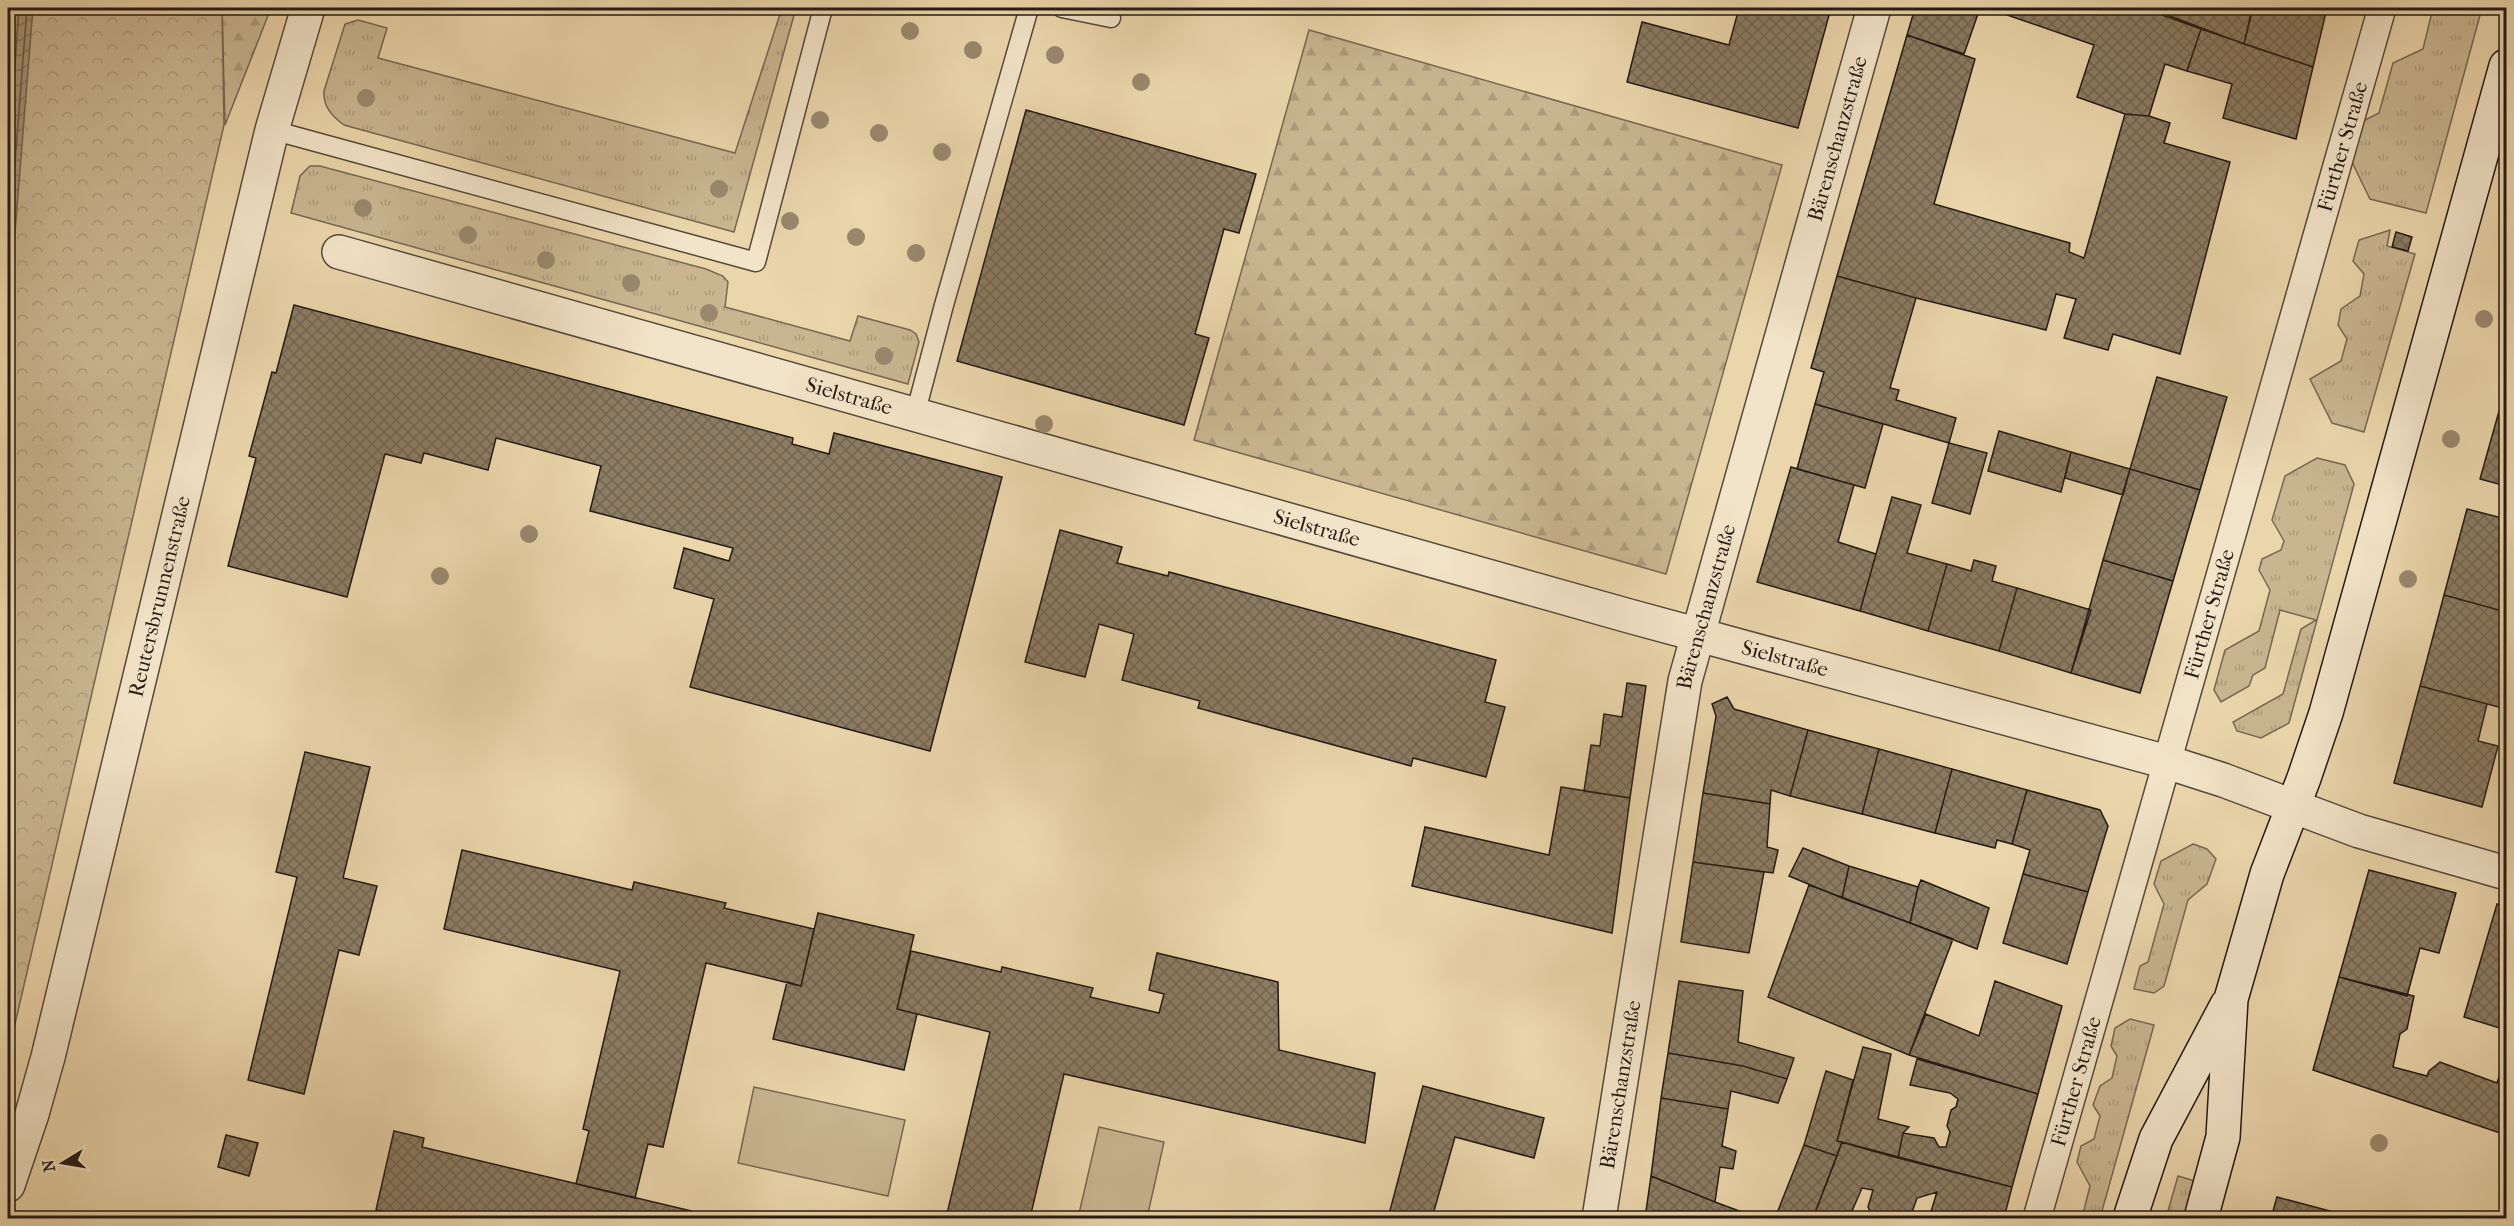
<svg xmlns="http://www.w3.org/2000/svg" width="2514" height="1226" viewBox="0 0 2514 1226" font-family="'IM FELL French Canon',serif">
<style>
.grass{fill:url(#grass-tufts);stroke:#766852;stroke-width:1.5}
.forest{fill:url(#forest-firs);stroke:#766852;stroke-width:1.5}
.park{fill:url(#park-crowns);stroke:#766852;stroke-width:1.5}
.garden{fill:#c9b691;stroke:#766852;stroke-width:1.5}
.water{fill:url(#water-waves);stroke:#736450;stroke-width:1.5}
.lines{fill:none;stroke-linecap:round;stroke-linejoin:round}
.shore{stroke:#665846;stroke-width:1.5}
.building{fill:url(#building-cross-hatch);stroke:#241a14;stroke-width:1.5}
.service-casing{stroke:#56493a;stroke-width:21}
.pedestrian-casing{stroke:#56493a;stroke-width:30}
.minor-casing{stroke:#56493a;stroke-width:36}
.tertiary-casing{stroke:#56493a;stroke-width:36}
.secondary-casing{stroke:#241a14;stroke-width:36}
.service{stroke:#f2e4c8;stroke-width:18}
.pedestrian{stroke:#f2e4c8;stroke-width:27}
.minor{stroke:#f2e4c8;stroke-width:33}
.tertiary{stroke:#f2e4c8;stroke-width:33}
.secondary{stroke:#f2e4c8;stroke-width:33}
.tree{fill:#99886d}
.labels{text-anchor:middle;dominant-baseline:central;stroke-width:6;stroke-linejoin:round;paint-order:stroke}
.street-label{font-size:21px;fill:#241a14;stroke:#f2e4c8}
</style>
<defs>
<pattern id="grass-tufts" width="24" height="20" patternUnits="userSpaceOnUse" patternTransform="scale(1.5)"><rect width="24" height="20" fill="#c9b691"/><path d="M3 7l-1-3M5 7V3M7 7l1-3M15 17l-1-3M17 17v-4M19 17l1-3" fill="none" stroke="#ac9c7c"/></pattern>
<pattern id="forest-firs" width="22" height="20" patternUnits="userSpaceOnUse" patternTransform="scale(1.5)"><rect width="22" height="20" fill="#c9b691"/><path d="M5 1l3.5 6h-7zM16 11l3.5 6h-7z" fill="#ac9c7c"/></pattern>
<pattern id="park-crowns" width="20" height="18" patternUnits="userSpaceOnUse" patternTransform="scale(1.5)"><rect width="20" height="18" fill="#c9b691"/><path d="M2 6a3 3 0 1 1 6 0M12 15a3 3 0 1 1 6 0" fill="none" stroke="#ac9c7c"/></pattern>
<pattern id="water-waves" width="16" height="10" patternUnits="userSpaceOnUse" patternTransform="scale(1.5)"><rect width="16" height="10" fill="#a79678"/><path d="M0 5q4-4 8 0t8 0" fill="none" stroke="#887a61"/></pattern>
<pattern id="building-cross-hatch" width="8" height="8" patternUnits="userSpaceOnUse" patternTransform="scale(1.5)"><rect width="8" height="8" fill="#8b7c63"/><path d="M0 0l8 8M0 8l8-8" fill="none" stroke="#716550"/></pattern>
</defs>
<rect width="100%" height="100%" fill="#ebd6ab"/>
<filter id="stains"><feTurbulence type="fractalNoise" baseFrequency=".00333" numOctaves="4"/><feColorMatrix values="0 0 0 0 .2 0 0 0 0 .09 0 0 0 0 .02 0 0 0 .5 -.17"/></filter>
<radialGradient id="worn" r=".72"><stop offset=".6" stop-color="#630" stop-opacity="0"/><stop offset="1" stop-color="#630" stop-opacity=".3"/></radialGradient>
<path class="grass" d="M782 8H796L734 232 344 125C332 116 323 107 324 91L345 24 358 20 387 28 378 58 735 153Z
M2433 8H2482L2426 213 2370 199 2351 160 2361 122 2379 113 2393 63 2423 49Z
M310 166H320L706 269 723 276 728 282 725 307 850 341 858 316 910 330 916 334 919 342 908 384 291 213 300 176Z
M2390 230 2387 246 2415 254 2364 432 2332 423 2310 379 2341 361 2347 339 2338 325 2341 309 2360 296 2364 274 2353 261 2359 240Z
M2317 458 2345 465 2354 484 2289 723 2261 738 2237 731 2233 722 2283 694 2301 629 2316 620 2280 610 2265 668 2253 675 2249 686 2221 702 2214 690 2225 650 2259 631 2270 590 2259 570 2262 559 2281 550 2284 541 2272 520 2285 476Z
M2193 844 2207 849 2216 859 2207 884 2188 900 2164 986 2154 993 2134 989 2140 966 2148 962 2164 904 2154 884 2161 861Z
M2130 1019 2154 1025 2100 1218H2082L2090 1186 2077 1162 2081 1146 2094 1139 2100 1116 2093 1105 2100 1086 2112 1078 2117 1056 2111 1046 2115 1028Z
M2178 1176 2195 1181 2184 1218H2166Z"/>
<path class="forest" d="M222 8H271L225 125Z
M1309 30 1782 165 1666 574 1194 440Z"/>
<path class="park" d="M8 8H222L224 125 8 1054Z"/>
<path class="garden" d="M754 1087 905 1120 888 1196 738 1163Z
M1099 1127 1164 1142 1147 1218H1078Z"/>
<path class="water" d="M8 8H33L8 319Z"/>
<g class="lines">
<path class="shore" d="M8 164 19 8
M8 253 27 8"/>
</g>
<path class="building" d="M1739 8H1831L1798 128 1627 82 1642 22 1729 45Z
M1915 8H1980L1964 54 1907 35Z
M1987 8H2143L2201 29 2187 71 2165 64 2149 116 2125 114 2077 97 2094 45Z
M2149 8H2248L2252 9 2244 44Z
M2253 8H2327L2313 67 2244 44Z
M2201 29 2313 67 2296 139 2223 118 2232 84 2187 71Z
M1907 35 1975 59 1934 204 2070 243 2069 252 2084 258 2125 114 2149 116 2170 123 2164 143 2230 162 2180 354 2113 334 2108 350 2064 338 2076 299 2056 294 2046 330 1916 298 1837 276Z
M1026 110 1256 174 1239 233 1224 229 1195 334 1209 338 1184 425 957 361Z
M2396 232 2412 237 2408 251 2392 247Z
M1837 276 1916 298 1890 388 1899 390 1896 400 1956 418 1949 443 1815 404 1824 372 1811 368Z
M294 305 793 438 792 444 829 454 834 433 1002 477 930 751 690 687 714 599 674 588 684 548 729 561 733 548 590 511 601 466 496 438 488 470 424 453 421 463 385 454 347 597 228 566 256 458 249 456 272 372 276 373Z
M2157 377 2227 397 2200 490 2130 469Z
M2503 397 2506 398V486L2480 479Z
M1815 404 1883 424 1865 488 1797 469Z
M1999 431 2071 452 2061 492 1988 471Z
M1949 443 1987 453 1970 514 1932 503Z
M2071 452 2130 469 2123 495 2065 478Z
M1791 467 1854 485 1838 542 1876 554 1860 611 1757 582Z
M2130 469 2200 490 2173 581 2103 560Z
M1892 497 1921 505 1907 553 1947 564 1928 631 1860 611Z
M2467 509 2506 519V612L2444 595Z
M1060 530 1122 547 1117 563 1168 576 1169 572 1496 660 1485 702 1505 707 1486 777 1413 758 1411 766 1198 708 1200 701 1122 680 1134 634 1099 624 1085 677 1025 662Z
M1974 560 1996 566 1992 581 2017 588 1999 651 1928 631 1947 564 1971 571Z
M2103 560 2173 581 2140 693 2071 673Z
M2017 588 2091 610 2071 673 1999 651Z
M2444 595 2506 612V709L2420 686Z
M1627 683 1646 686 1630 798 1584 791 1591 745 1600 746 1604 714 1622 717Z
M2420 686 2487 704 2478 741 2498 746 2482 807 2394 783Z
M1727 697 1734 709 1808 730 1790 796 1771 790 1770 804 1703 793 1716 716 1712 704Z
M1808 730 1879 749 1862 814 1790 796Z
M1879 749 1952 769 1935 833 1862 814Z
M305 752 370 767 343 878 377 886 359 955 339 950 304 1094 248 1080 297 877 276 872Z
M1952 769 2027 790 2012 844 1997 840 1995 848 1935 833Z
M1561 787 1630 798 1612 933 1412 886 1425 827 1549 855Z
M2027 790 2100 810 2108 826 2088 892 2023 874 2030 850 2012 844Z
M1703 793 1770 804 1767 847 1778 850 1773 873 1693 862Z
M1803 848 1849 866 1842 898 1789 876Z
M462 850 632 890 634 882 726 903 724 908 814 929 801 986 706 963 663 1147 648 1144 635 1198 576 1184 589 1131 583 1129 620 971 444 929Z
M1693 862 1764 872 1749 953 1681 942Z
M1849 866 1918 887 1910 923 1842 898Z
M2369 870 2456 893 2439 953 2420 948 2407 996 2339 977Z
M2023 874 2088 892 2067 964 2003 943Z
M1921 880 1989 908 1977 949 1910 923 1918 887Z
M1809 885 1953 939 1909 1055 1768 997Z
M2497 904 2506 907V1030L2464 1017Z
M818 913 914 935 897 1009 917 1014 904 1070 773 1039 787 982 801 986Z
M911 951 1001 972 1002 967 1093 988 1090 997 1159 1013 1164 994 1149 990 1157 953 1278 982 1279 1050 1375 1073 1365 1143 1064 1074 1030 1218H946L990 1032 897 1009Z
M2339 977 2414 996 2407 1029 2400 1034 2393 1067 2427 1076 2429 1071 2440 1062 2497 1083 2506 1056V1135L2313 1070Z
M1679 981 1743 991 1738 1042 1794 1058 1787 1079 1743 1066 1668 1053Z
M1995 981 2062 1006 2038 1094 1909 1055 1926 1014 1979 1036Z
M1863 1047 1891 1054 1878 1119 1909 1127 1903 1133 1898 1158 1837 1141Z
M1668 1053 1743 1066 1787 1079 1778 1103 1731 1091 1728 1109 1661 1098Z
M1917 1059 2038 1094 2012 1187 1898 1158 1903 1133 1934 1138 1939 1147H1946L1950 1132 1947 1126 1951 1110 1956 1107 1958 1099 1950 1093 1910 1085Z
M1826 1071 1853 1080 1837 1141 1842 1142 1837 1156 1804 1145Z
M1423 1086 1544 1118 1534 1158 1455 1137 1432 1218H1388Z
M1661 1098 1728 1109 1722 1146 1736 1151 1733 1169 1720 1167 1715 1202 1651 1176Z
M394 1131 424 1138 422 1147 721 1218H411L376 1210Z
M226 1135 258 1143 249 1176 218 1167Z
M1842 1142 2012 1187 2004 1218H1929L1937 1192 1917 1198 1910 1218H1873L1868 1207 1873 1190 1862 1188 1849 1218H1813Z
M1804 1145 1837 1156 1813 1218H1775Z
M1651 1176 1715 1202 1758 1218H1645Z
M2277 1197 2356 1218H2271Z
M2414 1212 2437 1218H2412Z"/>
<g class="lines">
<g class="service-casing">
<path id="service" d="M1062 8 1111 18
M272 130 756 262 823 8
M915 415 944 305 1029 8"/>
</g>
<g class="pedestrian-casing">
<g id="pedestrian">
<path id="s1" d="M2037 1218 2382 8"/>
</g>
</g>
<g class="minor-casing">
<g id="minor">
<path id="s2" d="M339 252 1629 616 2167 762 2223 780 2359 831 2506 873"/>
<path id="s3" d="M1599 1218 1685 681 1874 8"/>
</g>
</g>
<g class="tertiary-casing">
<g id="tertiary">
<path id="s4" d="M8 1185 32 1114 48 1057 272 130 308 8"/>
</g>
</g>
<g class="secondary-casing">
<path id="secondary" d="M2130 1218 2156 1139 2227 1005
M2201 1218 2223 1137 2231 999 2267 874 2304 778 2326 713 2506 66"/>
</g>
<use href="#service" class="service"/>
<use href="#pedestrian" class="pedestrian"/>
<use href="#minor" class="minor"/>
<use href="#tertiary" class="tertiary"/>
<use href="#secondary" class="secondary"/>
</g>
<g class="tree">
<circle cx="910" cy="31" r="9"/>
<circle cx="973" cy="50" r="9"/>
<circle cx="1055" cy="55" r="9"/>
<circle cx="1141" cy="82" r="9"/>
<circle cx="366" cy="98" r="9"/>
<circle cx="820" cy="120" r="9"/>
<circle cx="879" cy="133" r="9"/>
<circle cx="942" cy="152" r="9"/>
<circle cx="719" cy="189" r="9"/>
<circle cx="363" cy="208" r="9"/>
<circle cx="790" cy="221" r="9"/>
<circle cx="468" cy="235" r="9"/>
<circle cx="856" cy="237" r="9"/>
<circle cx="916" cy="253" r="9"/>
<circle cx="546" cy="260" r="9"/>
<circle cx="631" cy="283" r="9"/>
<circle cx="709" cy="313" r="9"/>
<circle cx="2484" cy="319" r="9"/>
<circle cx="884" cy="356" r="9"/>
<circle cx="1044" cy="424" r="9"/>
<circle cx="2451" cy="439" r="9"/>
<circle cx="529" cy="534" r="9"/>
<circle cx="440" cy="576" r="9"/>
<circle cx="2408" cy="579" r="9"/>
<circle cx="2379" cy="1143" r="9"/>
</g>
<g class="labels">
<g class="street-label">
<text stroke="none"><textPath href="#s3" startOffset="1107">Bärenschanzstraße</textPath></text>
<text stroke="none"><textPath href="#s1" startOffset="1114">Fürther Straße</textPath></text>
<text stroke="none"><textPath href="#s2" startOffset="530">Sielstraße</textPath></text>
<text stroke="none"><textPath href="#s2" startOffset="1016">Sielstraße</textPath></text>
<text stroke="none"><textPath href="#s4" startOffset="608">Reutersbrunnenstraße</textPath></text>
<text stroke="none"><textPath href="#s3" startOffset="621">Bärenschanzstraße</textPath></text>
<text stroke="none"><textPath href="#s1" startOffset="628">Fürther Straße</textPath></text>
<text stroke="none"><textPath href="#s2" startOffset="1502">Sielstraße</textPath></text>
<text stroke="none"><textPath href="#s1" startOffset="142">Fürther Straße</textPath></text>
<text stroke="none"><textPath href="#s3" startOffset="135">Bärenschanzstraße</textPath></text>
</g>
</g>
<rect width="2514" height="1226" fill="none" stroke="#ebd6ab" stroke-width="30"/>
<rect x="9" y="9" width="2496" height="1208" fill="none" stroke="#241a14" stroke-width="3"/>
<rect x="15" y="15" width="2484" height="1196" fill="none" stroke="#241a14" stroke-width="1.5"/>
<g transform="translate(63 1163) rotate(259)" stroke="#f2e4c8" stroke-width="4.5" paint-order="stroke">
<path d="M0-4.5L10 22L0 15L-10 22Z" fill="#241a14"/>
<text y="-9" font-size="16" font-weight="bold" text-anchor="middle" fill="#241a14">N</text>
</g>
<rect width="100%" height="100%" filter="url(#stains)"/>
<rect width="100%" height="100%" fill="url(#worn)"/>
</svg>
